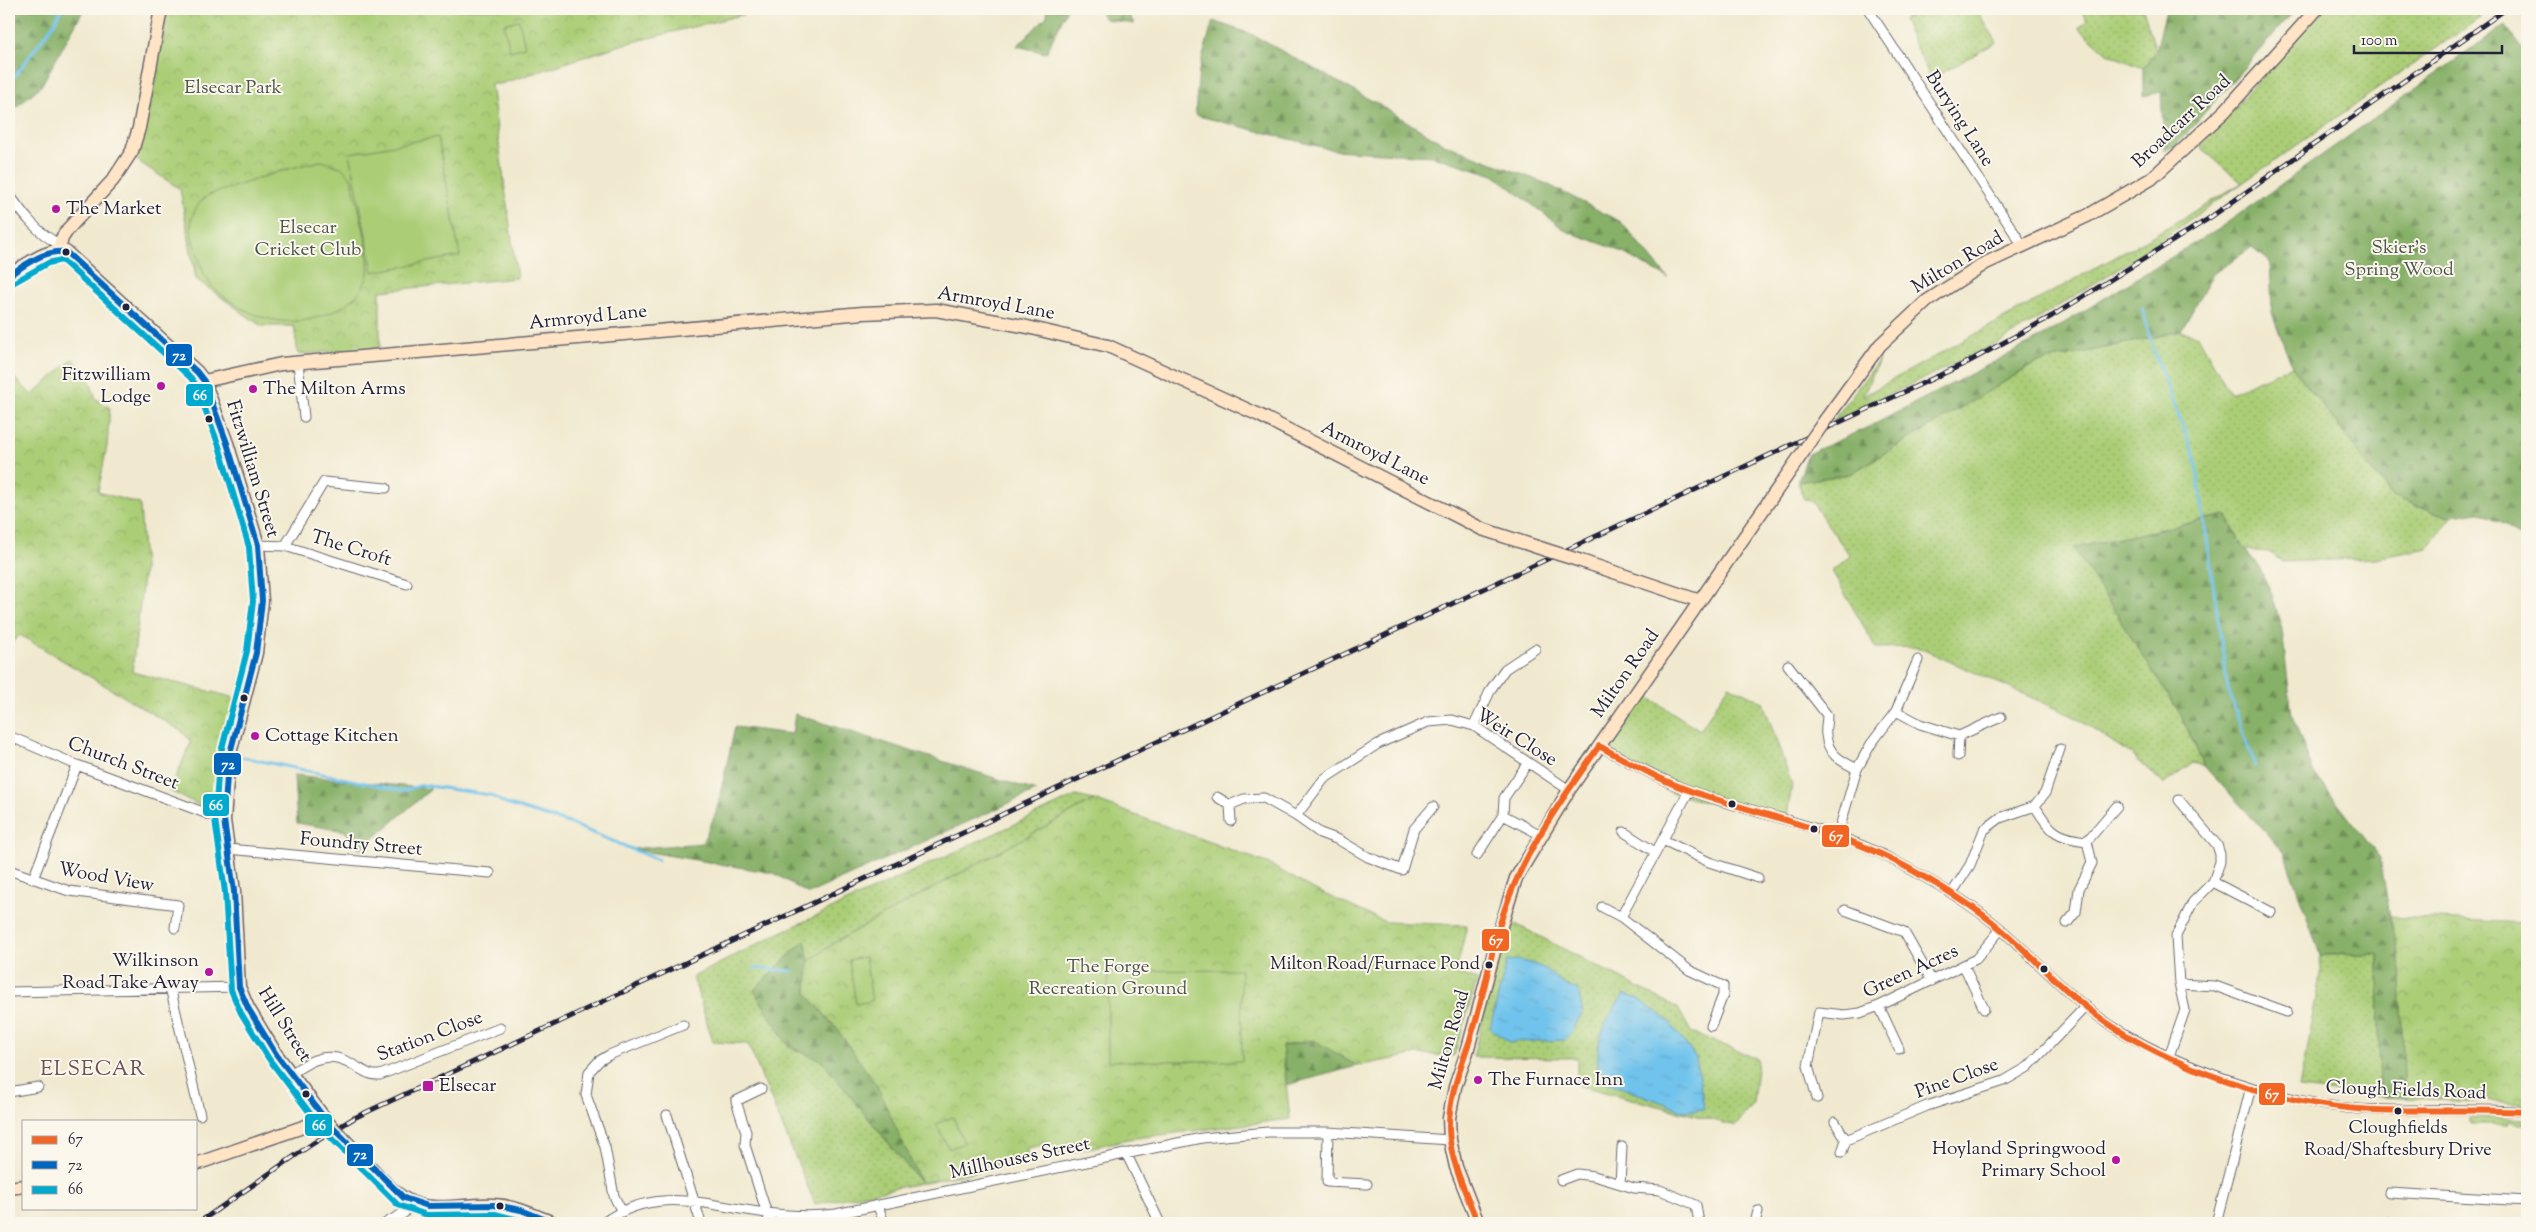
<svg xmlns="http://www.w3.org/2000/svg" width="2536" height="1232" viewBox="0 0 2536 1232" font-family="'Sorts Mill Goudy',serif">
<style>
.grass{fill:url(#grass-dots);stroke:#667858}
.forest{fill:url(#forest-firs);stroke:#546951}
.park{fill:url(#park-crowns);stroke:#667858}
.pitch{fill:#aacd76;stroke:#667858}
.water{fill:url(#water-ripples);stroke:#497294}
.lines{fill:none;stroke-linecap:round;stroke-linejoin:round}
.stream{stroke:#70c3ec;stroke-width:3}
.street-casing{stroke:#6a686f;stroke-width:11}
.secondary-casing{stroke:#6a686f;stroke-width:15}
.street{stroke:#fff;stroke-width:9}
.secondary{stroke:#ffe4c6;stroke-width:12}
.rail-casing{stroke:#22223b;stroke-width:5}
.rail{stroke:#fbf7ec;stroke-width:3;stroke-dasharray:9;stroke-linecap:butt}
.secondary-bridge-casing{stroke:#6a686f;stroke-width:15;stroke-linecap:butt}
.secondary-bridge{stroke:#ffe4c6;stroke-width:12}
.bus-1-casing{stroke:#fbf7ec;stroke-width:10}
.bus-2-casing{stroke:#fbf7ec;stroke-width:10}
.bus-3-casing{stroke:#fbf7ec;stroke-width:10}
.bus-1{stroke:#f26522;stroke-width:6}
.bus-2{stroke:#0065bd;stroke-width:6}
.bus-3{stroke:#00a9ce;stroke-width:6}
.poi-dot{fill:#b5179e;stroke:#fbf7ec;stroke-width:2}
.bus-dot{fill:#22223b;stroke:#fbf7ec;stroke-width:2}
.labels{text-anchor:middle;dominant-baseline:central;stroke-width:4;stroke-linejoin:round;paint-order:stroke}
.bus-label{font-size:18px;fill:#22223b;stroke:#fbf7ec;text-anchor:end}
.park-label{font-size:19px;fill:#4b554d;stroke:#fbf7ec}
.street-label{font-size:19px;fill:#22223b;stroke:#fbf7ec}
.poi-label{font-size:19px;fill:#22223b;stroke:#fbf7ec;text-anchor:start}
.quarter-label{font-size:21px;letter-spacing:1px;fill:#6d5256;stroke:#fbf7ec}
.line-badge{stroke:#fbf7ec;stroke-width:2}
.badge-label{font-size:14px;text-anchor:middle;font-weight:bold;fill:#fff}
</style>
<defs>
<pattern id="grass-dots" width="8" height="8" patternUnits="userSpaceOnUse" patternTransform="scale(1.25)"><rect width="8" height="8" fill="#aacd76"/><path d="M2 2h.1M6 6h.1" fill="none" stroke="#92b067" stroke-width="1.8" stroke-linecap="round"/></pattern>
<pattern id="forest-firs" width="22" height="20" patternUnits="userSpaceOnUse" patternTransform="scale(1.25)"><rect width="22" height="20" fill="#87b067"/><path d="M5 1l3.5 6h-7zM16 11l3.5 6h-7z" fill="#6e8f56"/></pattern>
<pattern id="park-crowns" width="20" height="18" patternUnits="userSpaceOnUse" patternTransform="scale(1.25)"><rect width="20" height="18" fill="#aacd76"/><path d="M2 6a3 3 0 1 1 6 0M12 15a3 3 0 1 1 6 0" fill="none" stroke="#92b067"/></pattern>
<pattern id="water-ripples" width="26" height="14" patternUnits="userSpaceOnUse" patternTransform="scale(1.25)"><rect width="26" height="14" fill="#70c3ec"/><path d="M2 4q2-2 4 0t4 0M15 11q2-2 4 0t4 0" fill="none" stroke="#61a7cb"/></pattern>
</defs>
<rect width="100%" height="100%" fill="#fbf7ec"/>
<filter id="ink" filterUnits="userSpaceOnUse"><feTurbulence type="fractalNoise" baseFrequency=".02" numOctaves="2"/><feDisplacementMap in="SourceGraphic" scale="10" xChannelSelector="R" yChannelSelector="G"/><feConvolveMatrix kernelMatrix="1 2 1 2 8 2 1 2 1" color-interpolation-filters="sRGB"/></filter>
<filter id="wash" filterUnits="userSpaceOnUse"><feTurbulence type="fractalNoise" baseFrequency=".0096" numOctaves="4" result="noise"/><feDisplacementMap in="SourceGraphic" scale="20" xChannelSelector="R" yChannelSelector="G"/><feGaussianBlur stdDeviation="1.12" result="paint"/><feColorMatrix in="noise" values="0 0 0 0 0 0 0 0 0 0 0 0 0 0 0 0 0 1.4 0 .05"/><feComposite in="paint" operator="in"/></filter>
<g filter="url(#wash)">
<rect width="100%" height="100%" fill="#f0e9cf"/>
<path class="grass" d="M1922 9H1976L1997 42 1931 79 1903 20Z
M2081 9H2143L2156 51 2143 68 2108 54 2079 28 2087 21Z
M2322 9H2476L2481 17 2126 264 2002 341 1832 422 1879 360 1863 396 2130 249 2242 183 2200 147Z
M2181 331 2198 336 2230 393 2292 366 2391 495 2434 513 2453 516 2428 548 2376 558 2283 562 2269 552 2245 550 2226 515 2075 549 2181 715 2204 766 2193 763 2164 784 2131 754 2073 716 1917 647 1876 648 1832 571 1850 556 1811 501 1804 500 1798 482 1850 474 2036 363Z
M1729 685 1763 702 1792 785 1786 823 1671 793 1606 755 1645 695 1700 730Z
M1076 796 1094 800 840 939 809 961 804 941 754 990 789 1047 821 1060 921 1183 815 1204 748 1044 713 1042 693 977 777 934Z
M1508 920 1678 1008 1691 1032 1758 1059 1753 1103 1736 1126 1577 1085V1058L1473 1057Z
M2378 954 2380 1097 2299 1088 2320 976V955Z
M2469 1117 2527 1119V1126L2507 1121 2506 1125H2469Z"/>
<path class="forest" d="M9 9H84L41 86 9 113Z
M1048 9H1067L1046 53 1017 46 1047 16Z
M1098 9H1127L1134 24 1105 19Z
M2166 9H2296L2175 146 2164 151 2161 92 2143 96V68L2156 51Z
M1213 21 1251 34 1376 103 1444 144 1547 184 1621 222 1668 278 1616 249 1566 231 1494 175 1432 156 1333 150 1195 115 1199 70Z
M2505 25 2527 55V545L2507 526 2478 512 2453 516 2434 513 2391 495 2292 366 2272 313 2270 262 2252 247 2213 274 2181 331 2036 363 1850 474 1798 482 1808 454 1873 425 2038 339 2224 225Z
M2226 515 2245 550 2258 565 2272 594 2282 630 2292 716 2314 773 2380 858 2390 917 2399 953 2405 1098 2380 1097 2378 954 2320 955 2284 852 2204 766 2181 715 2074 548Z
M795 714 1036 791 808 894 774 873 630 849 702 843 716 813 735 727 792 734Z
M294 775 431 789 360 850 345 831 297 823Z
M805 940 809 961 807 994 839 1032 877 1086 921 1183 821 1060 789 1047 754 990Z
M1314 1040 1357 1066 1287 1085 1282 1046Z"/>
<path class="park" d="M168 9H742L745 14 621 45 500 84H491L517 278 380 291V348L298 354 294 326H261L196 279 180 189 135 159 144 135Z
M73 359 88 376 96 399 110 408 107 446 98 492 140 504 144 569 132 672 236 698 220 761 217 790 210 804 201 806 170 791 191 742 183 732 20 635 9 646V373L32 395Z
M1094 800 1267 863 1309 887 1385 922 1467 925 1456 973 1477 980 1454 1056 1418 1054 1357 1066 1314 1040 1282 1046 1290 1119 1128 1139 1045 1158 1043 1145 1027 1148V1161L921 1183 877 1086 837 1029 807 994 809 961 840 939Z
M2390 917 2527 923V1103L2405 1098 2399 953Z"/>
<path class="pitch" d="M519 20 525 47 510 51 504 24Z
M438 137 460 256 373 272 350 153Z
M321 161 341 167 351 177C356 200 375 262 366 281 352 312 306 326 274 320 254 317 226 301 212 286 203 276 200 261 195 248 188 228 189 211 206 197 213 192 226 190 234 187 263 177 291 167 321 161Z
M865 957 872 1001 856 1004 849 960Z
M1241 970 1242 1061H1108V971Z
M953 1117 964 1143 949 1149 936 1124Z"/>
<path class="water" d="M1516 960C1527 962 1537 964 1547 970 1557 977 1565 989 1578 989L1583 1013C1575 1022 1575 1033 1566 1040L1509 1042 1490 1028 1507 961Z
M1624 994 1639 999 1668 1020 1696 1058 1704 1109 1685 1111 1609 1083 1598 1074C1596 1038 1603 1023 1624 994Z"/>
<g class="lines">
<path class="stream" d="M9 84 55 22 61 9
M2142 308 2154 352 2196 461 2228 689 2255 766
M242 757 403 791 422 785 490 795 506 804 569 823 658 860
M754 968 793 971"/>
</g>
</g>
<g filter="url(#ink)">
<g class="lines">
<g class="street-casing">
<path id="street" d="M1868 9 2023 246
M9 194C23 214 37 233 59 244
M298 363 304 417
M258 545 285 546 407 584
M285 546 324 482 386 488
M1788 665 1827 715C1827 722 1825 728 1826 735 1828 755 1841 761 1857 769
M1896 711 1920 724 1959 736 2001 717
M1474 726 1491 689 1505 669 1535 649
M9 736 77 765 224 820
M1599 746C1629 761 1659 780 1691 791 1758 815 1832 827 1895 861 1932 881 1971 903 2003 931 2041 964 2076 1005 2120 1031 2181 1068 2286 1104 2358 1109 2414 1112 2471 1107 2527 1112
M1958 756 1959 736
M1527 764 1504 798 1503 815 1541 835
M1217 797 1230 805 1244 799 1264 798 1296 816 1320 833 1339 840 1368 857 1402 870 1414 829 1433 807
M1230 805 1231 821
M2035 806C2050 832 2058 838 2087 841L2117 806
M1296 816 1324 779 1378 744 1428 722 1452 720 1474 726 1569 790
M1624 832 1655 852
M1837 837 1857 769 1871 744 1896 711 1918 660
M1663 840 1709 862 1758 878
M228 849 490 873
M1477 855 1503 815
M9 870 69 891 178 905 175 928
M33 879 77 765
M2213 882 2271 912
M1952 893 1970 865 1984 830 2000 818 2035 806 2045 793 2060 749
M1602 907 1621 917 1689 970 1723 986V995L1711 1026
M1845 910 1904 932 1932 981
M1621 917 1689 791
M2067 923 2076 912 2079 889 2092 863 2087 841
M1964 966 1984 1009
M2179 984 2215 986 2287 1012
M170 987 200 1115
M9 992 239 987
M1879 1006 1899 1049
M2169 1056 2185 1010 2179 984 2176 936 2193 902 2213 882 2220 862V854L2217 845 2179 800
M291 1074C312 1058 331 1050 355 1066 364 1071 370 1076 380 1075L500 1028
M761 1089 736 1101 746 1132 745 1145 770 1223
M9 1092 38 1087
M1817 1098 1808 1066 1819 1012 1844 1015 1860 1013 1879 1006 1976 959 2001 929
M667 1115 701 1223
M1835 1122 1846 1140 1842 1152
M1328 1132 1327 1182 1367 1184
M1846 1140 1927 1106 2004 1081 2028 1067 2086 1006
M1126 1153 1160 1223
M1561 1180 1577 1174 1594 1176 1634 1188 1660 1190 1696 1205 1699 1223
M1620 1184 1622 1147
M2389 1193 2527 1201
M878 1206 884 1223
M622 1212 614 1196 605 1147 586 1095 589 1072 599 1061 609 1055 683 1025
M386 1223 404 1213 411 1202
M603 1223C656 1184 708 1206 767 1213 790 1216 813 1217 836 1214L1202 1138 1268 1132H1328L1450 1140
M1755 1223 1758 1211
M2216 1223 2251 1087
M2388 1223V1222"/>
</g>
<g class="secondary-casing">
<path id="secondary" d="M59 250 62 238 68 229 113 180 132 151 139 128 161 9
M9 275C24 267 49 246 66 252L197 372 204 381 227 443 258 545 262 601 256 653 228 761 227 782 224 820 234 891 239 987 248 1008 276 1054 329 1124
M204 381 281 364 863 313 936 310 1023 326 1108 346 1259 415 1482 529 1543 549
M1826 419 1880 345 1927 301 1986 263 2087 216 2151 179 2225 111 2317 9
M1581 561 1700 601
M360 1156C375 1171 391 1193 411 1202 436 1213 469 1203 495 1205 515 1206 535 1216 554 1223
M196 1164 326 1119
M9 1188 24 1186
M1478 1223 1456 1167 1450 1140 1449 1118 1455 1087 1467 1052 1501 926 1516 878 1569 790 1792 468"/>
</g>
<use href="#street" class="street"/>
<use href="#secondary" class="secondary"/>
<g class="rail-casing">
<path id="rail" d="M198 1223 312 1144 354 1118 1968 362 2052 316 2208 219 2506 9"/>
</g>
<use href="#rail" class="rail"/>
<g class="secondary-bridge-casing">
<path id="secondary-bridge" d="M1792 468 1826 419
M1543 549 1581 561
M329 1124 360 1156"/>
</g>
<use href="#secondary-bridge" class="secondary-bridge"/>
<g class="bus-1-casing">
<path id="bus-1" d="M1478 1223C1466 1193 1450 1162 1449 1129 1448 1094 1464 1060 1474 1027 1487 983 1493 937 1510 895 1531 841 1566 794 1599 746 1629 762 1659 780 1691 791 1759 815 1831 828 1895 861 1933 881 1971 903 2003 931 2037 960 2066 994 2103 1020 2171 1068 2274 1102 2357 1109 2414 1113 2471 1108 2527 1112"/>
</g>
<g class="bus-2-casing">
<path id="bus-2" d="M9 275C26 265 45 249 66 252L197 372 204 381 227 443 258 545 262 601 256 653 228 761 224 820 234 891 239 987 248 1008 276 1054 329 1124 404 1198 428 1206 496 1205 521 1210 554 1223"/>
</g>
<g class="bus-3-casing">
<path id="bus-3" d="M13 283 48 263 62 260 191 378 196 385 219 446 249 547 253 601 247 651 219 760 215 819 225 892 231 990 241 1013 269 1059 322 1129 398 1205 427 1215 495 1214 531 1223"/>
</g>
<use href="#bus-1" class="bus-1"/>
<use href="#bus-2" class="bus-2"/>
<use href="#bus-3" class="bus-3"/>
</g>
</g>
<g class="poi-dot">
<circle cx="56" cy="209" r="5"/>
<circle cx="161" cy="386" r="5"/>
<circle cx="253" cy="389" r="5"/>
<circle cx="255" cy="736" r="5"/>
<circle cx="209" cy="972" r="5"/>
<circle cx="1478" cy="1080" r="5"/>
<rect x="422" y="1080" width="12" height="12" rx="2.5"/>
<circle cx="2116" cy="1160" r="5"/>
</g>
<g class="bus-dot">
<circle cx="66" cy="252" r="4.5"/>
<circle cx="126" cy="307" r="4.5"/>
<circle cx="209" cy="419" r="4.5"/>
<circle cx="244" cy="698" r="4.5"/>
<circle cx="1732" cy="804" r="4.5"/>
<circle cx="1814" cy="829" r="4.5"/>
<circle cx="1489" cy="965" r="4.5"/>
<circle cx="2044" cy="969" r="4.5"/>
<circle cx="306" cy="1094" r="4.5"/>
<circle cx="2398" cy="1111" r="4.5"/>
<circle cx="500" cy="1206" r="4.5"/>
</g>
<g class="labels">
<g class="bus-label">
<text x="1480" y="965">Milton Road/Furnace Pond</text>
<text x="2398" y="1129" text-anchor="middle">Cloughfields<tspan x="2398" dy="22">Road/Shaftesbury Drive</tspan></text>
</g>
<g class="park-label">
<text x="233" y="88">Elsecar Park</text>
<text x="308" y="228">Elsecar<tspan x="308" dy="22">Cricket Club</tspan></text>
<text x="2399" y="248">Skier's<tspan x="2399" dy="22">Spring Wood</tspan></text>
<text x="1108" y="967">The Forge<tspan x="1108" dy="22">Recreation Ground</tspan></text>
</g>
<g class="street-label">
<text transform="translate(1959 119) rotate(57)">Burying Lane</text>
<text transform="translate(2182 122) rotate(-43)">Broadcarr Road</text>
<text transform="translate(1958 263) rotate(-31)">Milton Road</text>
<text transform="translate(996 304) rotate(10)">Armroyd Lane</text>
<text transform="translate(588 318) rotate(-6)">Armroyd Lane</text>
<text transform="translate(1375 454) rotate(27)">Armroyd Lane</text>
<text transform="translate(252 469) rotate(73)">Fitzwilliam Street</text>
<text transform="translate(351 549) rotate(17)">The Croft</text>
<text transform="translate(1626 674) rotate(-55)">Milton Road</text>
<text transform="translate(1516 738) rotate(32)">Weir Close</text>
<text transform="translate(123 764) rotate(21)">Church Street</text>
<text transform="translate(361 845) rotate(5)">Foundry Street</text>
<text transform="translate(106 878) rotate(10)">Wood View</text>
<text transform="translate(1911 972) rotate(-25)">Green Acres</text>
<text transform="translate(284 1025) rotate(58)">Hill Street</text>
<text transform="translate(430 1037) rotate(-21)">Station Close</text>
<text transform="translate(1450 1040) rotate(-74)">Milton Road</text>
<text transform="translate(1957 1079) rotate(-20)">Pine Close</text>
<text transform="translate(2406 1091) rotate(2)">Clough Fields Road</text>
<text transform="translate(1020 1159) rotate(-12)">Millhouses Street</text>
</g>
<g class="poi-label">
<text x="66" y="209">The Market</text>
<text x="151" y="375" text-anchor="end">Fitzwilliam<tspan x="151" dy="22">Lodge</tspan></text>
<text x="263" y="389">The Milton Arms</text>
<text x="265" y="736">Cottage Kitchen</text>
<text x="199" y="961" text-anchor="end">Wilkinson<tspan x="199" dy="22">Road Take Away</tspan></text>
<text x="1488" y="1080">The Furnace Inn</text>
<text x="439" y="1086">Elsecar</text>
<text x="2106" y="1149" text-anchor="end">Hoyland Springwood<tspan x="2106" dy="22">Primary School</tspan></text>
</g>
<g class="quarter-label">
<text x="93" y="1070">ELSECAR</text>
</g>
</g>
<g class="line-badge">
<rect x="165" y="343" width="28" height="24" rx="5" fill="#0065bd"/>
<rect x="185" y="383" width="29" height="24" rx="5" fill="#00a9ce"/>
<rect x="213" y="752" width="29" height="24" rx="5" fill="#0065bd"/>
<rect x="202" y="793" width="28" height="24" rx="5" fill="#00a9ce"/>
<rect x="1821" y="824" width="29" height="24" rx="5" fill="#f26522"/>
<rect x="1481" y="928" width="29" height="24" rx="5" fill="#f26522"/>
<rect x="2258" y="1082" width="28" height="24" rx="5" fill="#f26522"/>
<rect x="304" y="1113" width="29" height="24" rx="5" fill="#00a9ce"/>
<rect x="346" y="1143" width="28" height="24" rx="5" fill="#0065bd"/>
</g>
<g class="badge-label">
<text x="179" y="360">72</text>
<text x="200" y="400">66</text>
<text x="228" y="769">72</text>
<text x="216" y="810">66</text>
<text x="1836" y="841">67</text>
<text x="1496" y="945">67</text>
<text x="2272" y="1099">67</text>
<text x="319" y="1130">66</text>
<text x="360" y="1159">72</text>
</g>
<rect width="2536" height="1232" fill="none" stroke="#fbf7ec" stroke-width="30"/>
<rect x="22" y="1120" width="175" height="90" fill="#fbf7ec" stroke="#a4a2a5"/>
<rect x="32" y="1136" width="25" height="8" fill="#f26522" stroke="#a4a2a5"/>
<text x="68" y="1144" font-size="15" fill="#22223b">67</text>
<rect x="32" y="1161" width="25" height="8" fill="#0065bd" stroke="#a4a2a5"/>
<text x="68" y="1170" font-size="15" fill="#22223b">72</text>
<rect x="32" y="1186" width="25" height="8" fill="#00a9ce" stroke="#a4a2a5"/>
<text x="68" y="1194" font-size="15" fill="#22223b">66</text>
<path d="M2354 45v8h148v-8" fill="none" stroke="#22223b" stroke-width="2.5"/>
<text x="2361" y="45" font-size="15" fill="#22223b" stroke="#fbf7ec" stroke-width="4" paint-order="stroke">100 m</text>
</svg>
